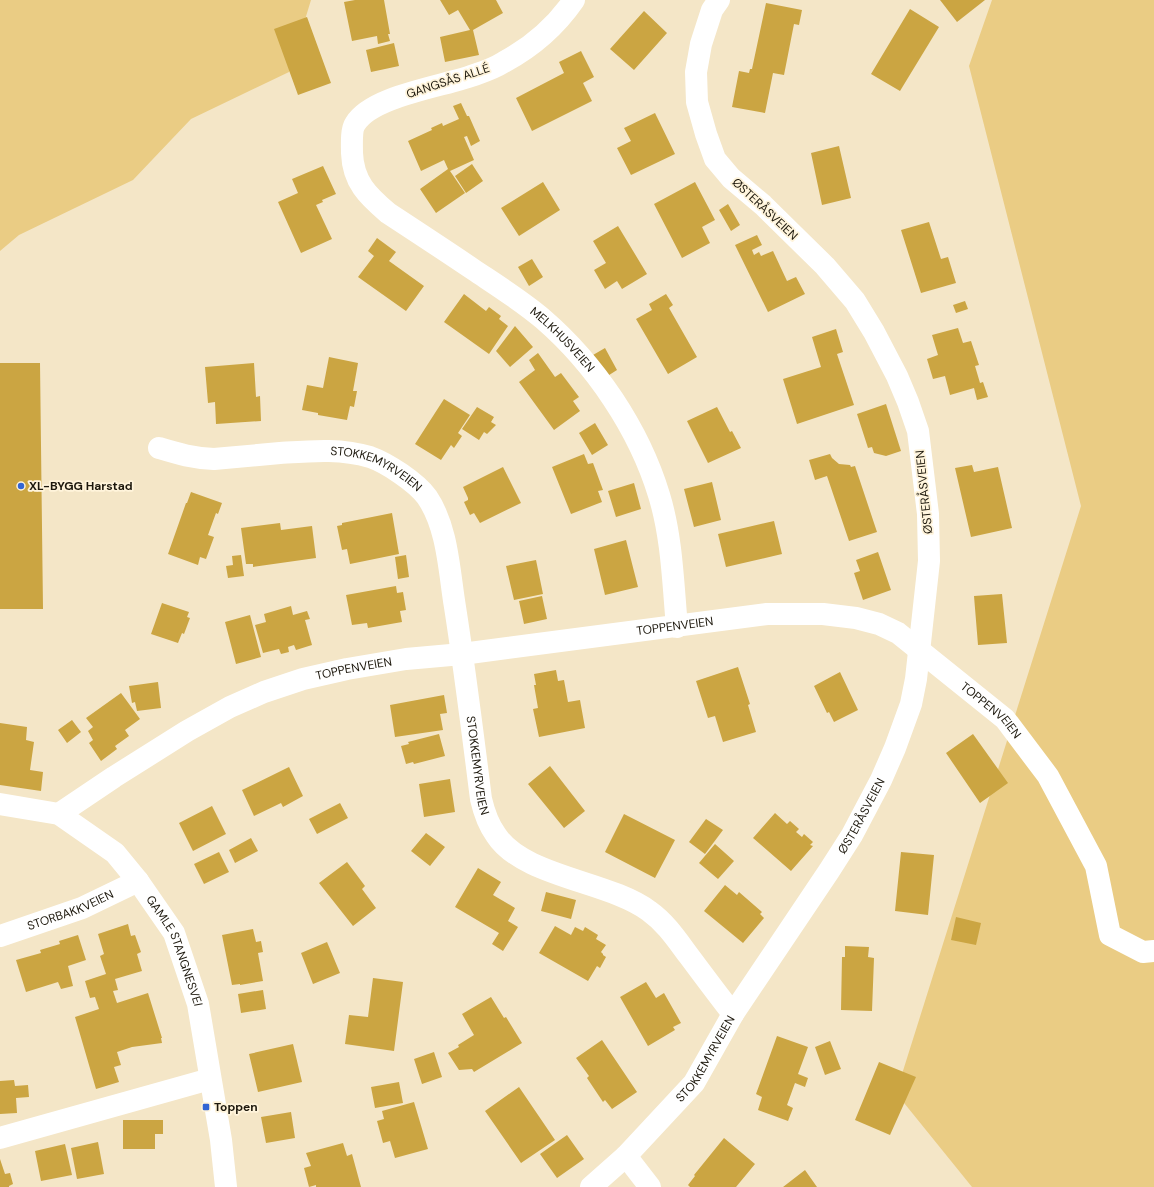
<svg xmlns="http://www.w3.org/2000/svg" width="1154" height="1187" viewBox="0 0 1154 1187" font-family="'DM Sans',sans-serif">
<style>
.green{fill:#eacc84}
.building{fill:#cba542}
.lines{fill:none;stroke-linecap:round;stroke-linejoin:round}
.minor{stroke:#fff;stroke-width:22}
.poi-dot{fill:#3265d4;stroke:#fff4db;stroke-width:1.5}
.labels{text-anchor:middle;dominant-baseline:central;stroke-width:3.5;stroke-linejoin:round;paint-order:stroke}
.street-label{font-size:12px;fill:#1d180d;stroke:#fff4db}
.poi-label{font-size:12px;font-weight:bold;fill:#1d180d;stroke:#fff4db;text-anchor:start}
</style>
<rect width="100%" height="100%" fill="#f4e6c7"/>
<path class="green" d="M0 0H311L289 72 191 119 133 180 19 235 0 251Z
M992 0H1154V1187H972L896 1093 1081 506 969 66Z"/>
<path class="building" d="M355 0H384L390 34H388L390 41 378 44 377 36 352 41 344 2Z
M440 0H496L503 13 473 30 479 55 445 62 440 37 470 30 458 10 449 15Z
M940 0H985L957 22Z
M766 3 802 10 799 25 794 24 784 75 773 73 765 113 732 107 739 71 749 73 750 69H752Z
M910 9 939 27 900 91 871 74Z
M644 11 667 33 634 70 610 49Z
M307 17 331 83 298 95 274 29Z
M394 43 399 66 371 72 366 50Z
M581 51 594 77 583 83 592 101 532 131 516 98 564 73 559 62Z
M461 103 467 116H469L480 141 471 146 467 136 464 137 474 160 450 171 465 193 436 213 420 189 448 169 444 160 421 171 408 141 432 130 431 128 442 123 443 126 459 119 453 106Z
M655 113 675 154 631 175 617 148 631 141 624 128Z
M839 146 851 198 822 205 811 153Z
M472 164 483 181 466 193 455 176Z
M323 166 336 194 322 200 323 202 316 205 332 239 301 253 278 202 298 193 292 179Z
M543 182 560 210 519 236 501 208Z
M695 182 715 220 702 227 710 243 682 258 654 204Z
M728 204 740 225 731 231 719 210Z
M929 222 941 259 948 257 956 283 921 293 901 230Z
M618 226 647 274 622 289 617 281 605 289 594 270 606 263 593 241Z
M757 235 762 245 752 250 754 255 759 252 761 256 773 251 787 281 796 277 805 294 768 312 735 245Z
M377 238 396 252 389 261 424 286 406 311 358 277 374 256 368 251Z
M532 259 543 277 529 286 518 267Z
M464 294 486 311 489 307 501 316 499 319 508 326 489 354 444 322Z
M666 294 673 305 669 308 697 357 668 374 636 319 652 310 649 304Z
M965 301 968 309 956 313 953 305Z
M515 326 533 347 510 367 496 351Z
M958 328 963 343 971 341 979 365 975 366 980 383 983 382 988 397 977 400 974 388 950 395 945 376 933 379 927 359 938 355 932 335Z
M836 329 843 352 837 354 854 405 797 424 783 379 821 367 812 337Z
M605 348 617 370 606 377 593 355Z
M538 353 555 377 561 373 579 397 573 401 580 411 554 430 519 382 535 370 529 360Z
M329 357 358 363 353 391H357L354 407 350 406 347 420 318 415V413L302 410 307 385 323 388Z
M0 363H40L43 609H0Z
M254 363 256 397 260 396 261 421 216 424 215 402 208 403 205 367Z
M444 399 470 415 458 433 462 436 454 448 451 445 441 460 415 444Z
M886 404 901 451 886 456 874 453 872 447 868 448 857 414Z
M477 407 494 417 491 422 496 425 487 434 484 432 479 440 462 429Z
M717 407 730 432 732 431 741 448 708 463 687 421Z
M595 423 608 445 592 455 579 433Z
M584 454 588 464 593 463 603 490 598 491 602 502 571 514 552 467Z
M830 454 832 458 839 464 850 465 851 467 855 466 877 532 849 541 827 476 815 480 809 460Z
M972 465 974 472 998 467 1012 528 971 537 955 468Z
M503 467 521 503 480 523 474 513 470 515 464 502 468 500V498L463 487Z
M712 482 721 520 694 527 684 489Z
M634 483 641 509 616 517 608 491Z
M191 492 222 503 218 514 216 513 208 535 214 537 206 559 200 557 198 565 168 554 186 503H187Z
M392 513 399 554 350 564 347 549 342 550 337 526 342 525V523Z
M774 521 782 554 726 567 718 534Z
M280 523 281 530 312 526 316 558 253 567V564H246L241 528Z
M626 540 638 587 605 595 594 549Z
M878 552 891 590 863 600 854 573 860 571 856 560Z
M241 555 244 576 228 578 226 566 233 565 232 556Z
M406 555 409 577 398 579 395 557Z
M536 560 543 594 514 600 506 566Z
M396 586 397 593 403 592 406 610 400 611 402 622 368 628 367 623 352 625 346 595Z
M1002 594 1007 643 978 645 974 596Z
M542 596 547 619 524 624 519 601Z
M162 603 189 612 187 617 190 618 184 634 182 633 178 643 151 634Z
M291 606 293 615 307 611 310 619 305 620 312 645 296 650 294 645 288 647 289 652 281 654 279 649 263 653 255 625 266 622 264 614Z
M250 615 261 657 236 664 225 622Z
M738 667 750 704 748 705 756 732 723 742 715 716 708 718 696 681Z
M556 670 558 681 564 680 568 702 580 700 585 728 539 737 533 709 538 708 534 685H536L534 674Z
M840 672 858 710 834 722 829 712 827 713 814 686Z
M158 682 161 708 137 711 135 702 132 703 129 686Z
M121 693 140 719 125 730 129 736 115 746 117 749 101 761 89 743 93 740 88 731 93 727 86 718Z
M444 695 447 713 440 714 443 730 395 737 390 705Z
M72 720 81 732 67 743 58 730Z
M0 723 27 727 26 740 34 742 30 770 43 772 41 791 0 785Z
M439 734 445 756 414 764 413 762 406 764 401 746 409 744 408 742Z
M973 734 1008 783 980 803 946 753Z
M550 766 585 811 564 828 528 784Z
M289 767 303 796 283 807 281 803 254 816 242 790Z
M450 779 455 812 424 817 419 784Z
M340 803 348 818 317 834 309 819Z
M212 806 226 834 193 851 179 823Z
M775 813 787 824 790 821 799 829 796 832 802 837 804 834 813 842 810 845 813 846 791 871 753 838Z
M624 814 675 840 655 878 605 852Z
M706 819 723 830 705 854 689 842Z
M426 833 445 847 430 866 411 851Z
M251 838 258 851 235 863 229 850Z
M715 844 734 861 718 879 699 863Z
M219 852 229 872 204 884 194 864Z
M901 852 934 855 928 915 895 911Z
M347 862 365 886 362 889 376 908 353 926 319 883Z
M478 868 501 882 493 895 515 908 508 921 518 927 503 951 492 944 499 933 455 907Z
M725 885 737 895 739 892 762 912 760 914 764 918 743 943 704 911Z
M546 892 576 900 571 919 541 911Z
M956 917 981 923 976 945 951 940Z
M128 924 131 936 135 935 141 952 137 954 142 971 115 979 118 990 113 991 117 1003 148 993 162 1038H161L162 1043 132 1047 117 1052 121 1065 114 1067 119 1082 96 1089 75 1017 99 1009 95 997 90 998 85 981 106 974 100 956 104 954 98 934Z
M555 926 571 935 575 927 583 931 585 927 598 935 596 939 606 945 601 952 603 954V955L606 957 600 968 597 966 588 981 539 953Z
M253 929 256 942 261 941 263 952 258 953 263 981 240 985V984L232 985 222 935Z
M78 935 86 960 68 966 73 986 61 989 58 982 26 992 16 960 41 953 40 950 60 944 59 941Z
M327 942 340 973 313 984 301 953Z
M845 946 869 947 868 957 874 958 872 1011 841 1010 842 957H845Z
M373 978 403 982 394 1051 345 1044 349 1015 368 1017Z
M646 982 656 998 664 993 681 1023 673 1027 675 1030 648 1046 620 997Z
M263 990 266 1009 241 1013 238 994Z
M491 997 504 1018 506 1017 522 1043 474 1072 472 1069 459 1070 448 1053 459 1047 458 1045 474 1035 462 1014Z
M777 1036 808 1047 798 1074 808 1078 805 1087 795 1083 787 1105 793 1108 788 1121 758 1110 762 1097 756 1094Z
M602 1040 637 1092 612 1109 605 1100 603 1102 587 1078 589 1076 576 1058Z
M830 1041 841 1069 825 1075 815 1047Z
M293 1044 302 1082 258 1092 249 1054Z
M434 1052 442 1077 422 1084 414 1059Z
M879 1062 916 1077 890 1135 855 1120Z
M14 1080 15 1086 28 1085 29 1097 16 1098 17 1113 0 1114V1081Z
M399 1082 403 1103 375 1108 371 1087Z
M519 1087 555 1140 521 1163 485 1111Z
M414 1102 428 1149 395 1158 390 1141 383 1143 377 1121 384 1119 382 1111Z
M291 1112 295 1138 266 1143 261 1117Z
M123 1120H163V1134H155V1149H123Z
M567 1135 584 1159 557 1178 540 1154Z
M724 1138 755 1164 736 1187H690L688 1185 695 1176 694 1175Z
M98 1142 104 1174 77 1179 71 1148Z
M343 1143 347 1156 352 1154 361 1187H316V1185L309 1187 304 1168 311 1166 306 1153Z
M65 1144 72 1175 41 1181 35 1151Z
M0 1159 5 1174 10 1173 13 1184 9 1186V1187H0Z
M805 1170 817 1187H783Z"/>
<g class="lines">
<g class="minor">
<path id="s1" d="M574 0C556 26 532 47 504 62 496 67 486 71 477 74 447 86 372 95 355 124 351 130 352 146 352 153 353 182 368 196 388 213 417 232 446 251 474 270 498 286 522 301 543 319 595 364 639 429 659 495 672 537 673 583 677 627"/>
<path id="s2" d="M159 448C179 454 192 458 214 459 236 457 258 455 280 453 310 451 341 448 370 457 387 463 416 482 427 497 448 528 449 571 455 607 465 671 473 735 481 799 484 812 488 824 496 835 523 877 609 881 649 911 666 923 677 940 689 956 704 976 718 995 733 1014"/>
<path id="s3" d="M0 804 59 814 115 853 138 881 174 933 198 1004 221 1140 226 1187"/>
<path id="s4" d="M59 814 114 777 187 731 230 707 264 692 303 679 347 669 406 659 462 654 767 614H823L856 618 879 624 898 633 1005 719 1048 776 1096 866 1110 935 1143 952 1154 951"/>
<path id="s5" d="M0 936 82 908 138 881"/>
<path d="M0 1138 210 1079"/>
<path d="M626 1156 650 1187"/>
<path id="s6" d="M591 1187 626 1156 694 1083 733 1014 829 871 852 835 881 780 895 748 911 704 916 679 929 561 928 514 918 431 908 402 897 376 874 332 855 301 825 266 763 205 731 178 715 159 706 134 697 102 696 72 701 44 712 10 719 0"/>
</g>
</g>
<g class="poi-dot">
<circle cx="21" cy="486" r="4"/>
<rect x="202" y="1103" width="8" height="8" rx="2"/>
</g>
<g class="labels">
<g class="street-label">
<text transform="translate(448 81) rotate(-18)">GANGSÅS ALLÉ</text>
<text transform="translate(765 209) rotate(43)">ØSTERÅSVEIEN</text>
<text stroke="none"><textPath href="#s1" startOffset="576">MELKHUSVEIEN</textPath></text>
<text stroke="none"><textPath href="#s2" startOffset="223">STOKKEMYRVEIEN</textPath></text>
<text transform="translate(924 492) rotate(-96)">ØSTERÅSVEIEN</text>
<text stroke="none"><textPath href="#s4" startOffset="656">TOPPENVEIEN</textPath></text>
<text stroke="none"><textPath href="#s4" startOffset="332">TOPPENVEIEN</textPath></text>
<text stroke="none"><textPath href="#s4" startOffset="1004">TOPPENVEIEN</textPath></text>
<text stroke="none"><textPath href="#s2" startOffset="558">STOKKEMYRVEIEN</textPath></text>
<text stroke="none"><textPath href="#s6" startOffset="462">ØSTERÅSVEIEN</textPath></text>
<text stroke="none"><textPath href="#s5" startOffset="75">STORBAKKVEIEN</textPath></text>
<text stroke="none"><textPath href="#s3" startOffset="244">GAMLE STANGNESVEI</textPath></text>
<text stroke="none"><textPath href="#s6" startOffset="173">STOKKEMYRVEIEN</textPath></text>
</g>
<g class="poi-label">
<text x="29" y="486">XL-BYGG Harstad</text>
<text x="214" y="1107">Toppen</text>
</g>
</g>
</svg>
